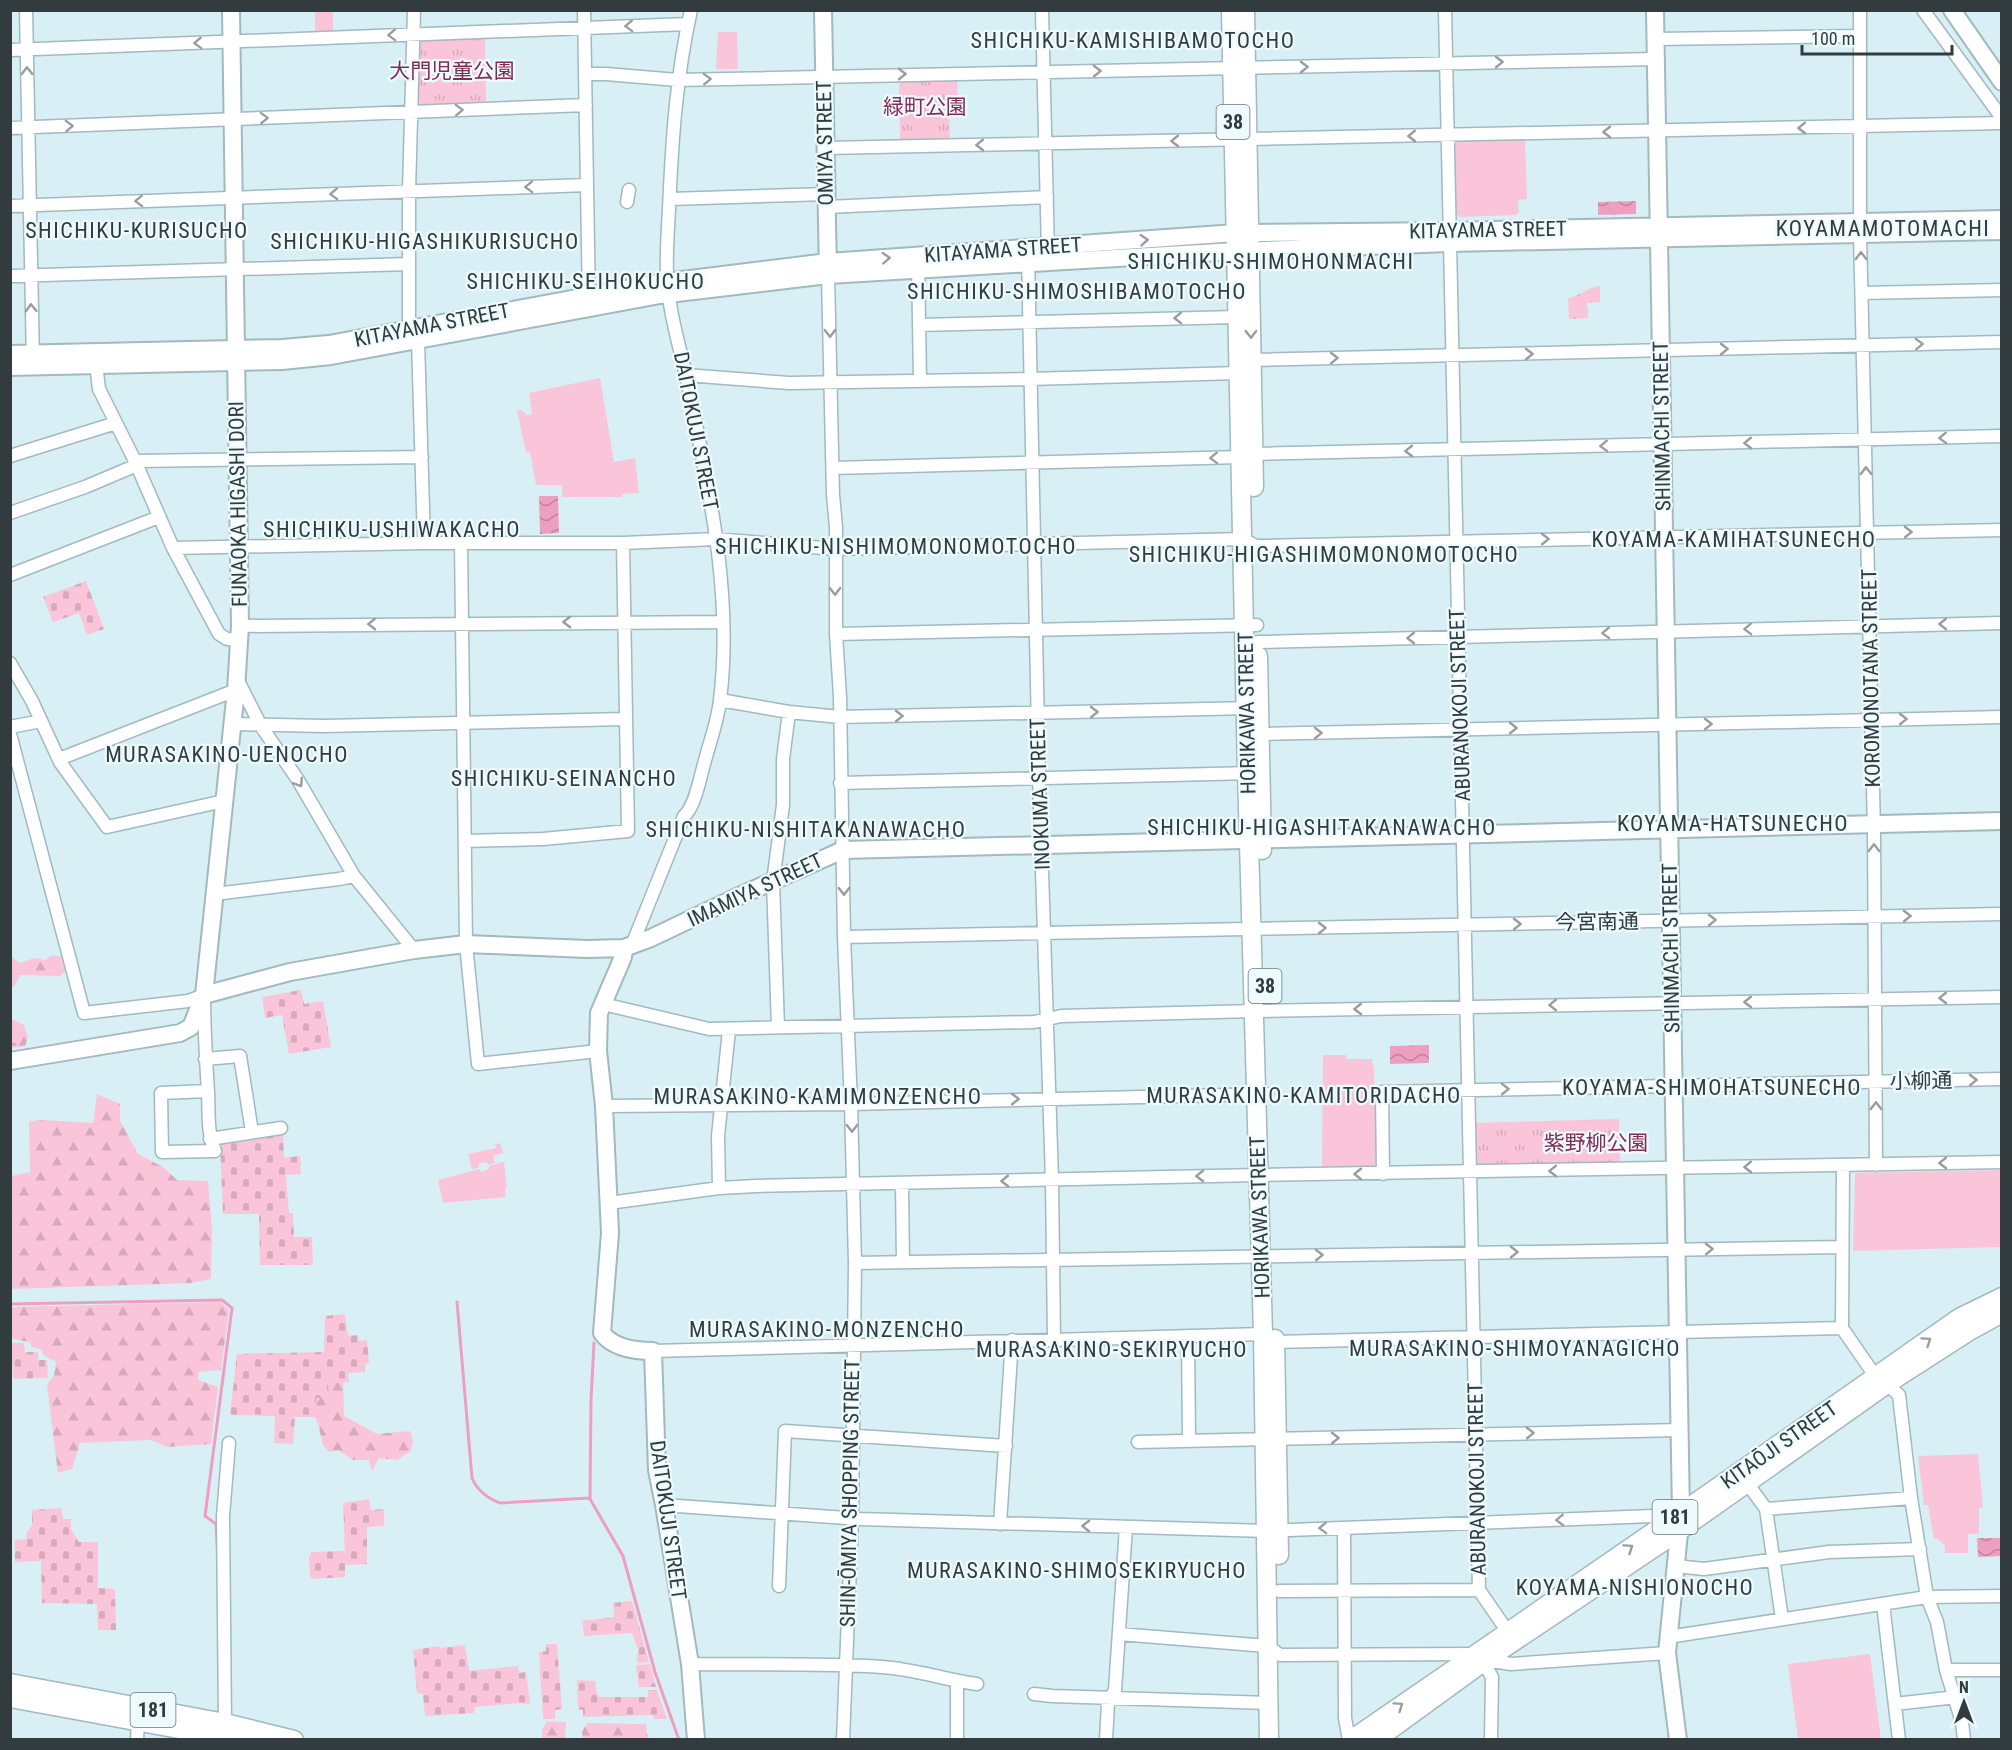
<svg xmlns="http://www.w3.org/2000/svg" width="2012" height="1750" viewBox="0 0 2012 1750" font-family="'Roboto Condensed','Noto Sans JP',sans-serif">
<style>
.green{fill:#fac5d9}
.forest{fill:url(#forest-firs)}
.cemetery{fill:url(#cemetery-stones)}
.park{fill:url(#park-tufts)}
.water{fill:url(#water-waves)}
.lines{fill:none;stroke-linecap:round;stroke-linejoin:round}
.stream{stroke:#ed9fbf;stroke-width:3}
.street-casing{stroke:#a2b9be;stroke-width:15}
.secondary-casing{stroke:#a2b9be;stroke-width:20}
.primary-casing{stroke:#a2b9be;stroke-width:21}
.street{stroke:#fff;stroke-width:12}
.secondary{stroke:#fff;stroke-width:16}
.primary{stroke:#fff;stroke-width:18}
.oneway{stroke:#989d9e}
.labels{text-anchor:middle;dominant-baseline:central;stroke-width:4.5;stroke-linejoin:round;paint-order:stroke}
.shield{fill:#edfbfe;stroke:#6a7577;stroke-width:1.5}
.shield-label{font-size:20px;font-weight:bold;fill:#323b3d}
.park-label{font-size:21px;fill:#832a55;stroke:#edfbfe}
.street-label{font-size:21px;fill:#323b3d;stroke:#edfbfe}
.neighbourhood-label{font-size:22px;letter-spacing:1.5px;fill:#323b3d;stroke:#edfbfe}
</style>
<defs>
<pattern id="forest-firs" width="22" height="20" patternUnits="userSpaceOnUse" patternTransform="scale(1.5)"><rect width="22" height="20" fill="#fac5d9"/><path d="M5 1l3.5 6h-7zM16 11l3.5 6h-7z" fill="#d7aabb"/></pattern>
<pattern id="cemetery-stones" width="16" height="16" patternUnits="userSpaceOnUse" patternTransform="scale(1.5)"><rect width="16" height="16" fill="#fac5d9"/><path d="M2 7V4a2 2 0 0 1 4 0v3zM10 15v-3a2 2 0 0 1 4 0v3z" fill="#d7aabb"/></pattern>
<pattern id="park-tufts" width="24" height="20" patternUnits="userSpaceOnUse" patternTransform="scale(1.5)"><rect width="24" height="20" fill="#fac5d9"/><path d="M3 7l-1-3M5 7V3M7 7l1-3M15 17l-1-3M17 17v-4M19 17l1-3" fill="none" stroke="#d7aabb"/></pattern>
<pattern id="water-waves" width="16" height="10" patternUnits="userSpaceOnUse" patternTransform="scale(1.5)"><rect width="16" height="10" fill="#ed9fbf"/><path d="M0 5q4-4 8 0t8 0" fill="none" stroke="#c1839c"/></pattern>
</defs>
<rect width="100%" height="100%" fill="#d8f0f5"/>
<path class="green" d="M315 11H333V32H315Z
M718 32H737L738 69H716Z
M1458 139H1525L1527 199 1518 200 1519 212 1516 215 1459 217 1454 209 1453 151Z
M600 378 614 462 635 458 639 493 622 494V497H562V485H536L530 452H526L517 411 521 410 527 415 532 414 529 393Z
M1323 1055H1346L1347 1059H1372L1374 1070 1377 1163 1371 1166 1322 1167Z
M500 1143 503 1153 493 1156 495 1163 488 1165 487 1162 478 1164 479 1168 472 1169 468 1154 496 1148 495 1144Z
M504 1162 507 1188 505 1189 506 1197 443 1203 438 1180 480 1169 481 1172 489 1169V1166Z
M2001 1170V1247L1853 1251 1855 1173Z
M1978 1454 1983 1507 1979 1508V1534H1968V1553H1945V1546L1938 1539H1934L1928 1505H1924L1918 1456Z
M1870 1654 1881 1739H1798L1788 1664Z"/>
<path class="forest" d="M1600 286V302L1587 303 1588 318 1569 319 1568 298C1580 296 1588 287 1600 286Z
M50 956H60L65 964V972L60 976 20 975 16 984 11 989V957L20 963 34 958 46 960Z
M10 1018 24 1025 28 1038 25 1046 11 1048Z
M97 1094 120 1104V1121L138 1154 163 1167 177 1180 208 1181 212 1229 211 1279 191 1283 11 1289V1176L30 1172 29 1122 41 1120 93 1123Z
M221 1302 229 1310 221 1370 199 1372 198 1380 218 1387 211 1444 167 1447 151 1440 80 1443 72 1469 58 1473 47 1385 54 1375 56 1362 43 1355 42 1350 32 1347 29 1342 13 1339 11 1333V1307Z
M320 1377 343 1378 344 1416 377 1434 410 1431 413 1440 411 1451 397 1460 379 1458 372 1471 369 1460H353L338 1450 329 1452 323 1445 318 1424 307 1400Z
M547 1721 566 1722 565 1739H542V1730Z
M587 1723 646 1724 647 1734 650 1739H583L582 1732Z"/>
<path class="cemetery" d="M86 581 104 629 87 635 79 613 53 622 43 597Z
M301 990 304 1004 323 1001 331 1047 289 1054 282 1015 265 1018 262 997Z
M283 1134 284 1158 300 1156 301 1174 286 1175 289 1213H293L294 1237H312L313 1265H260L259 1214H223L220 1143Z
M345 1314 348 1336 358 1335 359 1341 367 1340 369 1363 365 1364V1372L348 1373 349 1382 328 1383 329 1397 316 1398V1417H295L293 1444 274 1443 275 1416 230 1415 237 1354 324 1352 325 1316Z
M11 1343H24L25 1352H38V1360H47L48 1378 13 1379Z
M369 1499 371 1510 384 1509V1526L367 1527V1564L345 1565V1577L312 1579 310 1576 309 1555H311V1552L345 1551 343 1503Z
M61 1508 63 1519H71V1529L79 1542H98V1588L115 1589 116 1630H98L97 1604 42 1603 41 1561 15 1562V1540L26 1539 27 1532 32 1525V1510Z
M632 1601 649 1662 637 1663 638 1649 632 1633 584 1636 582 1621 614 1617 613 1603Z
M546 1644H557L562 1709 555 1710V1719H543L539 1652 546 1651Z
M465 1645 469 1671 518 1666 519 1673 526 1672 530 1704 521 1703 475 1707 474 1713 425 1716 423 1694 417 1693 413 1650 439 1646 440 1648Z
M650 1664 656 1687H639L636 1665Z
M577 1680 595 1681 597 1694 600 1697H648V1690H657L667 1719H654L653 1715 583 1717V1710L578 1709Z"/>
<path class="park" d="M485 35 486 104 423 106 418 102V43L423 37Z
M957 79 958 110H949L950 142 900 143 899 80Z
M1619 1119 1620 1166 1472 1170V1123Z"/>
<path class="water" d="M1636 201V214L1598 215V202Z
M539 496H558L559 533 540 534Z
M1429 1045V1063L1390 1064V1046Z
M1977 1538H2001V1556L1978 1557Z"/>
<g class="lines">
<path class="stream" d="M10 1045 15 1044
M457 1302 472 1478C477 1490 487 1498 500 1503L589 1498
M10 1304 222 1300 232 1308 205 1516 216 1524 218 1560
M594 1343 591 1400 590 1499 623 1556 655 1672 679 1740"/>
<g class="street-casing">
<path id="street" d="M26 10 33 362
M414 10 409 191V330L418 340 424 543
M584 10 589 304
M1042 10 1048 252
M1445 10 1479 1590 1512 1638
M1860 10V234L1874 831 1876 1165
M1923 10 2002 118
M1655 39 1860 36
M10 50 688 24
M586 74H606L677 80 1656 59
M10 128 586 105
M826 148 2002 123
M670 199 827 194
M627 202 629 190
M10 206 587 185
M827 207 1047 197
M1028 255 1039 778 1052 1180 1054 1339
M918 263 920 380
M828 275 833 495 836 527V634L840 697 844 937 851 1104 855 1263 852 1518 843 1740
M10 276 409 264
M1862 293 2002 290
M919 325 1237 317
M96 364 99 389 135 461 173 548 219 634 227 639 239 640
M686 375 789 383 1030 379 1238 373 1252 360 2002 342
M10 456 116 423
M135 461 422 457
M833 468 1241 457 1254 454 2002 436
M10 513 85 487 137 465
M461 542 466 944 478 1064 598 1051
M173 548 424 543H623L716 539 835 549 1243 539 1256 546 2002 530
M10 575 159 517
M240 626 723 622
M836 634 1257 625
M1258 642 2002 623
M10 663 32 701 60 762 107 827 224 801
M237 679 261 726 298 780 354 876 414 950
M720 700 789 712 840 717 1251 708
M233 724 325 726 625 719
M10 727 41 721
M10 734 84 1013 188 1001 204 995C204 1028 206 1060 208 1092 209 1112 207 1133 215 1151L162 1152 161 1093 208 1091
M1260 734 2002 717
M59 759 236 690
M840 783 1253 773
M465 841 543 839 628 831 623 543
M215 894 339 879 354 876
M844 937 2002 914
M632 945 684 816C696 806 701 772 706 757 711 738 718 720 720 700 733 596 709 490 689 389 681 350 668 312 667 273 666 252 668 230 669 209 672 141 676 77 691 10
M603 1004 709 1029 1034 1022 1061 1016 1254 1011 2002 997
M778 1027 773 882 783 805V759L789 712
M205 1059 240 1056 252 1132
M604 1106 851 1104 1267 1094
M210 1139 281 1128
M1843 1165 1842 1328 1871 1370 1899 1395 1911 1498 1927 1597 1937 1622 1946 1670 1962 1722 1964 1740
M1383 1174 1382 1092 2002 1079
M902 1183 903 1262
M719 1188 718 1136 729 1030
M609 1203 719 1188 756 1186 1258 1175 2002 1162
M855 1263 1842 1247
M1188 1336 1189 1441
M653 1351 1263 1334 1275 1342 1842 1328
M1138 1442 1679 1430
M1747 1483 1766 1509 1782 1619
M664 1505 860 1519 1266 1531 1653 1516 1668 1517 1676 1515
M1766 1509 1911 1498
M1000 1524 1012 1340
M1346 1528 1344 1533 1345 1718 1349 1740
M1676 1566 1704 1569 1829 1552 1920 1549
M779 1586 785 1431 1006 1446
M1279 1591 1479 1590
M1883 1604 1899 1740
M1119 1634 1267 1646 1280 1655 1475 1654
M1668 1637 1927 1597 2002 1596
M1486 1660 1511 1664 1667 1653
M1483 1662 1492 1677 1491 1740
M690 1664C754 1665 819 1663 882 1667 915 1669 945 1680 977 1684
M1946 1670H2002
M1034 1694 1052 1696 1269 1703
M1895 1704 1956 1697
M225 1723 223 1516 229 1443
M137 1740 138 1720
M957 1740V1682
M1106 1740 1108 1703 1115 1690 1126 1527"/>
</g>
<g class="secondary-casing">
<path id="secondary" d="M823 10 828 274
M1655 10 1681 1513 1667 1653 1678 1740
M1952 10 2002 82
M10 354 282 348 329 344 658 283 828 262 1236 233 1449 231 2002 219
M10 367 282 361 331 356 660 295 828 275 1236 251 1450 243 2002 231
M624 948 623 957 599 1013 598 1051 604 1106 610 1233 602 1333C613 1348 635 1351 653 1351L657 1470 664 1505 690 1664 696 1740
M204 995 290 972 414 950 466 944 587 949 624 948 651 938 737 897 843 850 2002 821
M10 1061 180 1033 191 1027 204 995 236 690 240 626 231 10"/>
</g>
<g class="primary-casing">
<path id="primary" d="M1231 10 1247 773 1263 1334 1269 1740
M1245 10 1254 487
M1258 656 1262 850
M1275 1339 1279 1555
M10 1683 225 1723 294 1740
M10 1698 239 1740
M1351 1740 1681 1513 1959 1318 2002 1297
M1376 1740 1486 1660 1679 1531 1887 1384 1971 1330 2002 1313"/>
</g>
<use href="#street" class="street"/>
<use href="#secondary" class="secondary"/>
<use href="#primary" class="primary"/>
</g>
<defs><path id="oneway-chevron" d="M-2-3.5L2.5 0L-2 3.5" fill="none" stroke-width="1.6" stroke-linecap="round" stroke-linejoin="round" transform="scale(1.5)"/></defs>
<g class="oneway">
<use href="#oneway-chevron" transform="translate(629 26) rotate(178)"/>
<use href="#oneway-chevron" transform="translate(392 35) rotate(178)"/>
<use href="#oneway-chevron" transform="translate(198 43) rotate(178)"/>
<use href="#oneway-chevron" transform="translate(1499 62) rotate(-1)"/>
<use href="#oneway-chevron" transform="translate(1304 67) rotate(-1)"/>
<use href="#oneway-chevron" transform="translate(27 71) rotate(-91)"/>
<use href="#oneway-chevron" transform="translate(1097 71) rotate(-1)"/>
<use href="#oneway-chevron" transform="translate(902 74) rotate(-1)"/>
<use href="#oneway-chevron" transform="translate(707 79) rotate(-2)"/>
<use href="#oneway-chevron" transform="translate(459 110) rotate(-2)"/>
<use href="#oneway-chevron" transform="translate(264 118) rotate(-2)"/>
<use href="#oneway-chevron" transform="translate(69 126) rotate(-2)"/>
<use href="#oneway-chevron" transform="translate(1802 128) rotate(179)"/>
<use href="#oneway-chevron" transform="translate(1607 132) rotate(179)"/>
<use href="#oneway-chevron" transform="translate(1412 136) rotate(179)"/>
<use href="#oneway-chevron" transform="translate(1175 141) rotate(179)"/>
<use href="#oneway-chevron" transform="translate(980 145) rotate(179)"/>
<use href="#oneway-chevron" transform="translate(529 187) rotate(178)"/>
<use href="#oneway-chevron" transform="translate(334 194) rotate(178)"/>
<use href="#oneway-chevron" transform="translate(139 201) rotate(178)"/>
<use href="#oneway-chevron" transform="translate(1144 240) rotate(-4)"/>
<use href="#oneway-chevron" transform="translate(1861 256) rotate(-91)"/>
<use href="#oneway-chevron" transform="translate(886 258) rotate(-4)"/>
<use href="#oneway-chevron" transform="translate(31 308) rotate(-92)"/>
<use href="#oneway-chevron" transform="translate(1178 318) rotate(179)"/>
<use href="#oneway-chevron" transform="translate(830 333) rotate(89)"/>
<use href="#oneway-chevron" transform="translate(1251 334) rotate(89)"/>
<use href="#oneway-chevron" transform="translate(1919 344) rotate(-2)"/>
<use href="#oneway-chevron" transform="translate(1724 349) rotate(-1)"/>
<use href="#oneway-chevron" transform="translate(1529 354) rotate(-1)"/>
<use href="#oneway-chevron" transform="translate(1334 358) rotate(-1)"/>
<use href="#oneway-chevron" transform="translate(1943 438) rotate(178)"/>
<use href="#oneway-chevron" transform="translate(1748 443) rotate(179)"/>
<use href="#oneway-chevron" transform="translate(1604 446) rotate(178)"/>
<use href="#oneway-chevron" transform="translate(1409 451) rotate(179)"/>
<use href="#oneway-chevron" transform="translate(1214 458) rotate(178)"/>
<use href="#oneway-chevron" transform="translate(1866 471) rotate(-91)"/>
<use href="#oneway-chevron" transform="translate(1908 532) rotate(-1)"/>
<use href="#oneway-chevron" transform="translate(1545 539) rotate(-1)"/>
<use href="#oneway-chevron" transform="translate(835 591) rotate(89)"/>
<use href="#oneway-chevron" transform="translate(567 622) rotate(179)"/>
<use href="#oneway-chevron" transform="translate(372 624) rotate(179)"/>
<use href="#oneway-chevron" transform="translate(1943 624) rotate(179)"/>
<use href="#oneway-chevron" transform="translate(1748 629) rotate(178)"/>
<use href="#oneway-chevron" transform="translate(1606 633) rotate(178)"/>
<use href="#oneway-chevron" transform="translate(1411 638) rotate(179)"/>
<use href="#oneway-chevron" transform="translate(1094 712) rotate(-1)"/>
<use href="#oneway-chevron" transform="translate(899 716) rotate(-1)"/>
<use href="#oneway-chevron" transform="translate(1903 719) rotate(-1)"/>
<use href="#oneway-chevron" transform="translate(1708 724) rotate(-1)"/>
<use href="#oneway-chevron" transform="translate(1513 728) rotate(-1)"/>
<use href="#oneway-chevron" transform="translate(1318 733) rotate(-1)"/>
<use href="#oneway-chevron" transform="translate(299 783) rotate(58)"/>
<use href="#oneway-chevron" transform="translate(1874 848) rotate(-90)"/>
<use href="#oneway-chevron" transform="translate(844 891) rotate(90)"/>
<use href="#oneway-chevron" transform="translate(1907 916) rotate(-1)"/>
<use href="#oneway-chevron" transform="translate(1712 920) rotate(-1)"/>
<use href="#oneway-chevron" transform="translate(1517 924) rotate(-1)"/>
<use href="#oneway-chevron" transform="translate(1322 928) rotate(-1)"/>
<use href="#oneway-chevron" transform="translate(1943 998) rotate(179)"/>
<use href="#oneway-chevron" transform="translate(1748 1002) rotate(179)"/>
<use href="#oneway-chevron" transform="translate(1553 1005) rotate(179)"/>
<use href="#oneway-chevron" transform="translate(1358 1009) rotate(179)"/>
<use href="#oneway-chevron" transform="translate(1973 1080) rotate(-1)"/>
<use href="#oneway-chevron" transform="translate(1505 1089) rotate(-1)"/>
<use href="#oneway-chevron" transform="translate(1015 1099) rotate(-1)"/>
<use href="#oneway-chevron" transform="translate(1876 1106) rotate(-90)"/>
<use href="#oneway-chevron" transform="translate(852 1128) rotate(89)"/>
<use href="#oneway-chevron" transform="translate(1943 1163) rotate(179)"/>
<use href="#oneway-chevron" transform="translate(1748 1167) rotate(179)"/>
<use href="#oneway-chevron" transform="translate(1553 1171) rotate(179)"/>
<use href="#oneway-chevron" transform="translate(1358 1174) rotate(179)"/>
<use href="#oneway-chevron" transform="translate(1200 1176) rotate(179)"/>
<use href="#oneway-chevron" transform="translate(1005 1181) rotate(179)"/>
<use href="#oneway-chevron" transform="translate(1709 1249) rotate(-1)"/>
<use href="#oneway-chevron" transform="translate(1514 1252) rotate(-1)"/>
<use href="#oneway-chevron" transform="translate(1319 1255) rotate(-1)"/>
<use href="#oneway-chevron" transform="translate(1927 1341) rotate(-35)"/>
<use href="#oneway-chevron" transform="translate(1530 1433) rotate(-1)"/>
<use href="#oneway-chevron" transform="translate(1335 1438) rotate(-1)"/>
<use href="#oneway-chevron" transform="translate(1560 1520) rotate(178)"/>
<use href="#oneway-chevron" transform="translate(1086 1526) rotate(-179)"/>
<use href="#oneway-chevron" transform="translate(1323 1528) rotate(178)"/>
<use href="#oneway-chevron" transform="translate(1629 1548) rotate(-34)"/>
<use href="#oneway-chevron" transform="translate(1399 1706) rotate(-35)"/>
</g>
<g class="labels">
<g class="shield">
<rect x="1216.5" y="105" width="33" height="34" rx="4.5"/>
<rect x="1248.5" y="969" width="33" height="34" rx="4.5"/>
<rect x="1652.5" y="1500" width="45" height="34" rx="4.5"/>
<rect x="130.5" y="1693" width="45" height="34" rx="4.5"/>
</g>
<g class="shield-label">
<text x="1233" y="122">38</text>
<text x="1265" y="986">38</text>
<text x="1675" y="1517">181</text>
<text x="153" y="1710">181</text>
</g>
<g class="park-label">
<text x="452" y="71">大門児童公園</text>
<text x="925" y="107">緑町公園</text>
<text x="1596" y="1143">紫野柳公園</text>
</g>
<g class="street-label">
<text transform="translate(825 143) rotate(-91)">OMIYA STREET</text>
<text transform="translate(1488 230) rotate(-1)">KITAYAMA STREET</text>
<text transform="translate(1003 250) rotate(-4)">KITAYAMA STREET</text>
<text transform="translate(432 325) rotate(-11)">KITAYAMA STREET</text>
<text transform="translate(1662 426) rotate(-91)">SHINMACHI STREET</text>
<text transform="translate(696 431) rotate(79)">DAITOKUJI STREET</text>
<text transform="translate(238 504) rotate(-91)">FUNAOKA HIGASHI DORI</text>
<text transform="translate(1871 678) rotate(-91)">KOROMONOTANA STREET</text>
<text transform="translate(1460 705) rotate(-92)">ABURANOKOJI STREET</text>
<text transform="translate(1247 713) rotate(-91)">HORIKAWA STREET</text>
<text transform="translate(1040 794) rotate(-92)">INOKUMA STREET</text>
<text transform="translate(755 890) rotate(-25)">IMAMIYA STREET</text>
<text transform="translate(1597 922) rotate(-1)">今宮南通</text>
<text transform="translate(1671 948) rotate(-91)">SHINMACHI STREET</text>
<text transform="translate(1921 1081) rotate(-1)">小柳通</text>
<text transform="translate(1260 1217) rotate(-92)">HORIKAWA STREET</text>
<text transform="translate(1779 1445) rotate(-35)">KITAŌJI STREET</text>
<text transform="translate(1477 1479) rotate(-91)">ABURANOKOJI STREET</text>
<text transform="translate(850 1493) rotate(-89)">SHIN-ŌMIYA SHOPPING STREET</text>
<text transform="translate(668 1520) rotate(82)">DAITOKUJI STREET</text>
</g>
<g class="neighbourhood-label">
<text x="1133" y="40">SHICHIKU-KAMISHIBAMOTOCHO</text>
<text x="1883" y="228">KOYAMAMOTOMACHI</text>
<text x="137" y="230">SHICHIKU-KURISUCHO</text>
<text x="425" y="241">SHICHIKU-HIGASHIKURISUCHO</text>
<text x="1271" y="261">SHICHIKU-SHIMOHONMACHI</text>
<text x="586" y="281">SHICHIKU-SEIHOKUCHO</text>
<text x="1077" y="291">SHICHIKU-SHIMOSHIBAMOTOCHO</text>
<text x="392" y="529">SHICHIKU-USHIWAKACHO</text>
<text x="1734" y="539">KOYAMA-KAMIHATSUNECHO</text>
<text x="896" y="546">SHICHIKU-NISHIMOMONOMOTOCHO</text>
<text x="1324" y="554">SHICHIKU-HIGASHIMOMONOMOTOCHO</text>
<text x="227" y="754">MURASAKINO-UENOCHO</text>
<text x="564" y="778">SHICHIKU-SEINANCHO</text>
<text x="1733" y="823">KOYAMA-HATSUNECHO</text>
<text x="1322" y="827">SHICHIKU-HIGASHITAKANAWACHO</text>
<text x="806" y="829">SHICHIKU-NISHITAKANAWACHO</text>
<text x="1712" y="1087">KOYAMA-SHIMOHATSUNECHO</text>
<text x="1304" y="1095">MURASAKINO-KAMITORIDACHO</text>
<text x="818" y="1096">MURASAKINO-KAMIMONZENCHO</text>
<text x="827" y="1329">MURASAKINO-MONZENCHO</text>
<text x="1515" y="1348">MURASAKINO-SHIMOYANAGICHO</text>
<text x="1112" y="1349">MURASAKINO-SEKIRYUCHO</text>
<text x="1077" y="1570">MURASAKINO-SHIMOSEKIRYUCHO</text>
<text x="1635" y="1587">KOYAMA-NISHIONOCHO</text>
</g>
</g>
<rect width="2012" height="1750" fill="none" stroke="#323b3d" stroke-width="24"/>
<g transform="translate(1964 1702)" stroke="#edfbfe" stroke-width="4.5" paint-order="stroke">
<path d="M0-4.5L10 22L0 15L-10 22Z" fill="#323b3d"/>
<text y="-9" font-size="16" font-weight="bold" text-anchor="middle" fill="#323b3d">N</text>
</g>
<path d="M1802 45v9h150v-9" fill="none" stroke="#323b3d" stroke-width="3"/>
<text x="1811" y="45" font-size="18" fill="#323b3d" stroke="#edfbfe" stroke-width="4.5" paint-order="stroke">100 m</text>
</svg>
